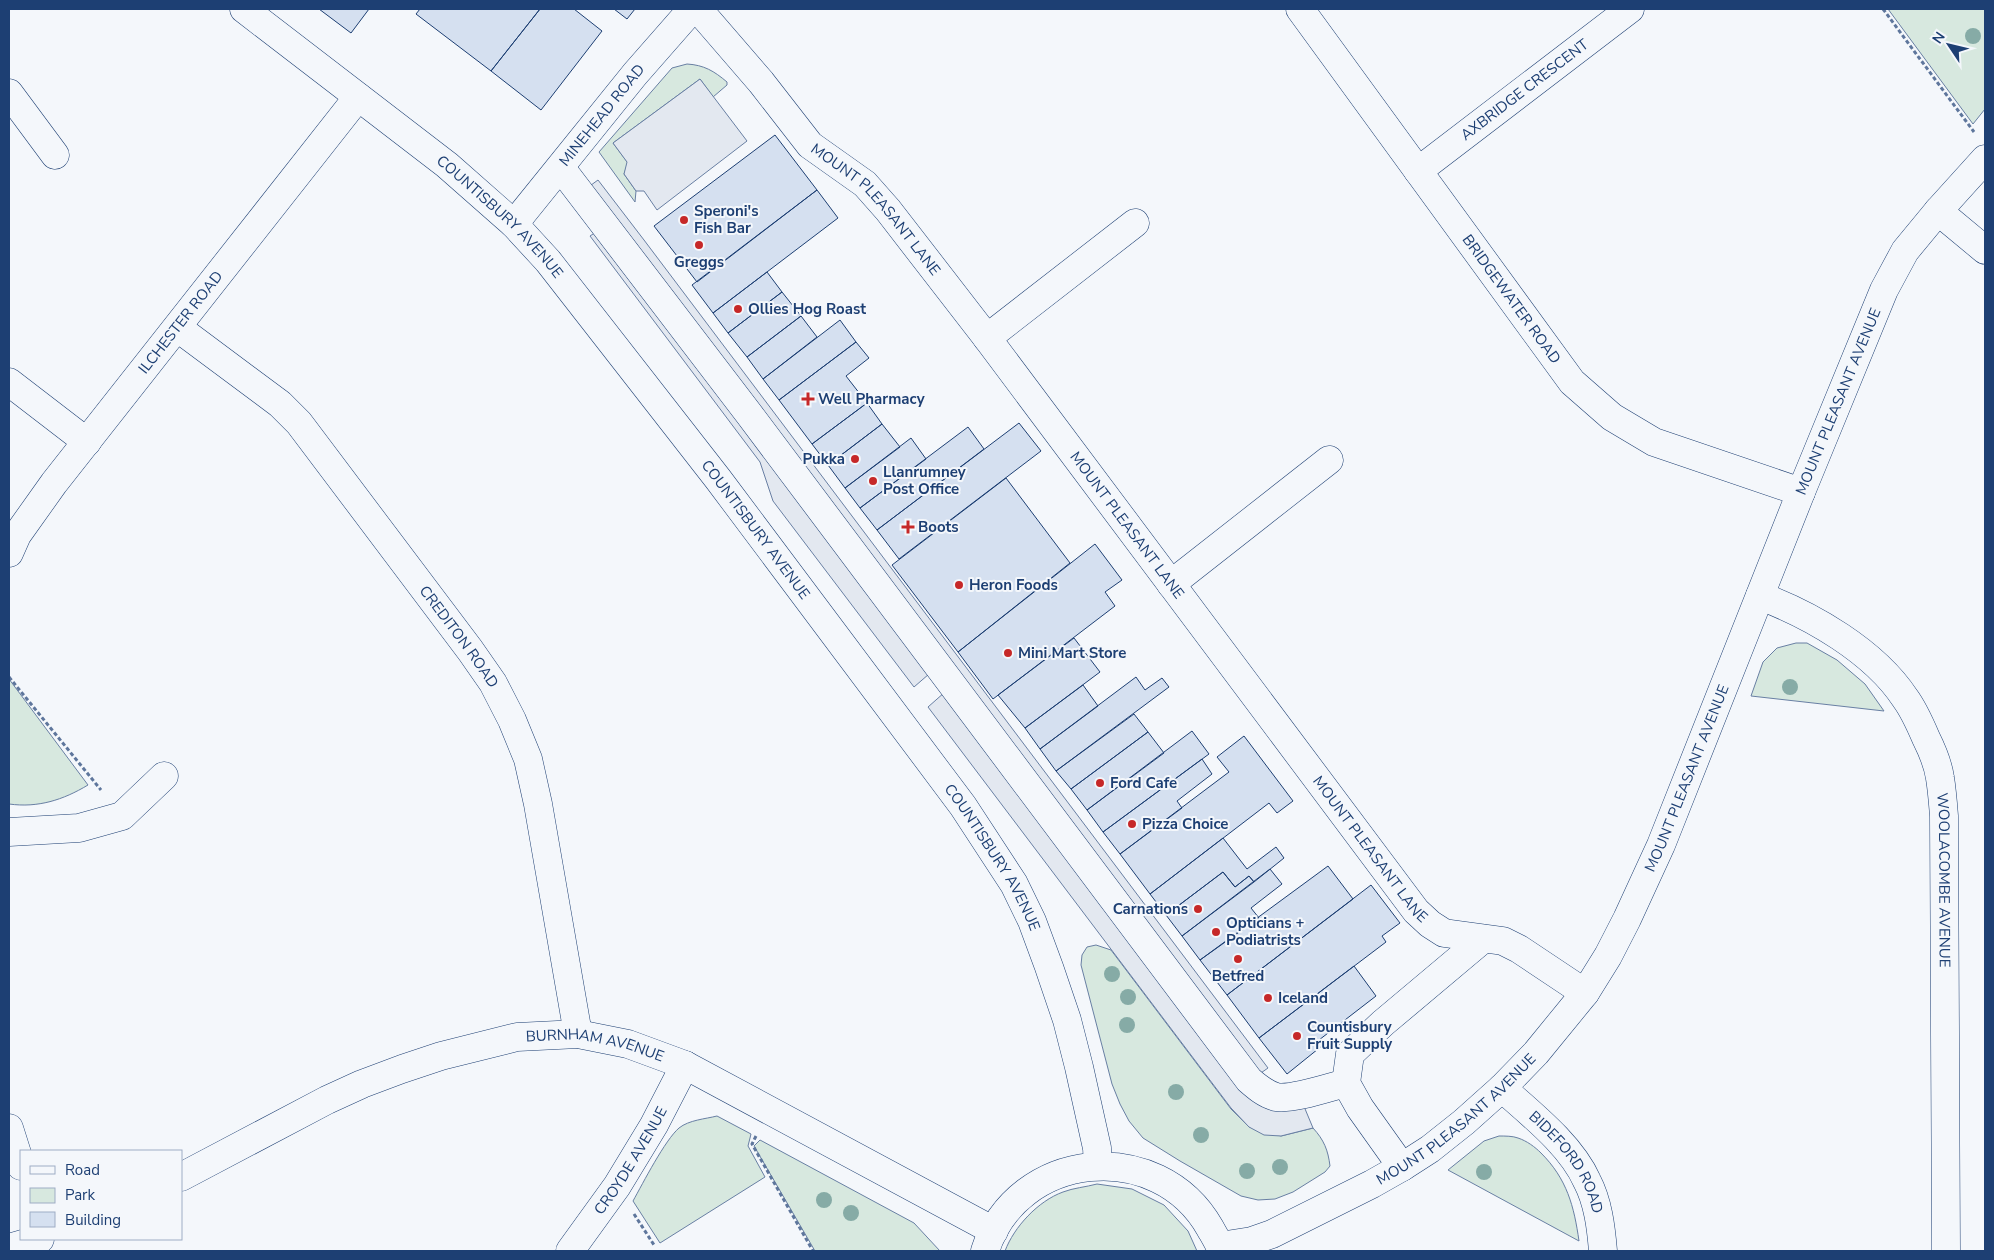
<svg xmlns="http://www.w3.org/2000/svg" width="1994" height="1260" viewBox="0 0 1994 1260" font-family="'Nunito Sans',sans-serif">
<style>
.green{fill:#d7e8df;stroke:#687fa3}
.parking{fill:#e3e8f0;stroke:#687fa3}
.building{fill:#d5e0f0;stroke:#1d3f73}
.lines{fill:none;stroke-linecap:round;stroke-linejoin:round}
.minor-casing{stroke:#1d3f73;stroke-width:29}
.path{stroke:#5e769c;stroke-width:3;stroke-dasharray:4 2.5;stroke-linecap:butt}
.minor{stroke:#f4f7fb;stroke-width:28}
.tree{fill:#86aba6}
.poi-dot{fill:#c62828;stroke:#f4f7fb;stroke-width:2}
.labels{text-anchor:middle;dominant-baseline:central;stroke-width:4;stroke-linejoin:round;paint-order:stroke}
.street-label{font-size:15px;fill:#1d3f73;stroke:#f4f7fb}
.poi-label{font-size:15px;font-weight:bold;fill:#1d3f73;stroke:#f4f7fb;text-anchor:start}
</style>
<rect width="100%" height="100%" fill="#f4f7fb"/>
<path class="green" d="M1888 9H1985V109L1973 124Z
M687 64C704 65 714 71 727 82V85L713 97 700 79 613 143 628 163 624 174 636 191 635 202 599 152 672 68Z
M1796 643H1807L1837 660 1865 684 1884 711 1751 696 1763 662 1777 648Z
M9 679 88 785C63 800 38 808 9 804Z
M1096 945 1111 950 1231 1109 1249 1127 1281 1136 1313 1128C1324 1140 1328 1150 1330 1166L1325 1172 1293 1192 1275 1199 1258 1200 1241 1196 1180 1161 1143 1138 1129 1121 1120 1104 1112 1084 1081 965 1082 955 1087 947Z
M717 1116 751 1134 748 1146 765 1177 660 1243 633 1201C643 1183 665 1140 679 1128 689 1120 705 1119 717 1116Z
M1499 1136C1505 1136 1513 1136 1518 1138 1527 1141 1535 1147 1541 1153 1567 1179 1574 1206 1579 1241L1448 1170 1484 1141Z
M760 1140 914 1223 940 1251H815L754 1146Z
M1097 1184 1132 1189 1164 1205 1188 1231 1197 1251H1005C1014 1227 1038 1201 1063 1192 1073 1188 1086 1187 1097 1184Z"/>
<path class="parking" d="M700 79 747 141 657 210 644 191H636L624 174 627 162 613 143Z
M598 180 644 240 1268 1068 1258 1075 587 188Z
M599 230 929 674 914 687 773 501 760 462 590 236Z
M945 692 1217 1054 1303 1104 1313 1128 1281 1136 1264 1135 1249 1127 1231 1108 928 707Z"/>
<path class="building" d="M319 9H369L351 33Z
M420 9H540L491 71 416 14Z
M540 9H574L602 31 541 110 491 71Z
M614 9H635L627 19Z
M775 135 817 190 697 282 654 226Z
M817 190 838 218 713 313 692 285Z
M767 272 782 292 728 333 713 313Z
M782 292 801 316 747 357 728 333Z
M801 316 817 337 763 379 747 357Z
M840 320 856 342 779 400 763 379Z
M856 342 869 358 846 376 867 403 812 444 779 400Z
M867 403 882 424 828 465 812 444Z
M1019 423 1041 451 899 559 877 530Z
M882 424 900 447 845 488 828 465Z
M968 427 984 449 877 530 860 508Z
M911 438 926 459 860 508 845 488Z
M1006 478 1070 563 958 652 892 565Z
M1095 544 1122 580 1105 592 1115 606 993 699 958 652Z
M1074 638 1100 672 1025 728 998 695Z
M1136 677 1145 690 1162 678 1169 687 1056 771 1040 749Z
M1083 685 1098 706 1040 749 1025 728Z
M1134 714 1148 732 1071 789 1056 771Z
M1192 731 1209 754 1103 832 1087 810Z
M1148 732 1164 753 1087 810 1071 789Z
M1244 736 1293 801 1277 813 1269 803 1150 894 1120 854 1229 772 1217 757Z
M1202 759 1212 774 1177 801 1182 808 1120 854 1103 832Z
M1223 838 1247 869 1276 847 1284 858 1254 882 1249 876 1235 887 1223 872 1166 915 1150 894Z
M1328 866 1353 899 1227 995 1200 960Z
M1270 869 1282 884 1251 908 1259 918 1200 960 1182 936Z
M1223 872 1235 887 1249 876 1254 882 1182 936 1166 915Z
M1371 885 1400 923 1382 936 1386 942 1259 1038 1227 995Z
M1354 966 1376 996 1319 1040 1323 1045 1287 1074 1259 1038Z"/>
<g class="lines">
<g class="minor-casing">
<g id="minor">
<path id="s1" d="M244 9 447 165 514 224 548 261 718 479 963 806 1014 884 1032 921 1049 967 1067 1020 1079 1067 1097 1148 1098 1166"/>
<path id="s2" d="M698 9 761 82 810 145 865 184 888 210 987 338 1416 911 1430 924 1444 933 1503 941 1519 949 1585 993"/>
<path id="s3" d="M1300 9 1572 382 1612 417 1654 442 1801 492"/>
<path d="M9 93 55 155"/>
<path d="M561 168 749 414 1249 1080C1257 1087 1265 1094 1276 1097 1292 1100 1330 1087 1346 1083"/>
<path id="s4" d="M1418 171 1630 9"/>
<path d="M1938 211 1985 250"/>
<path id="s5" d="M514 224 635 74 692 9"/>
<path id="s6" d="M178 328 280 404 299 423 470 650 493 683 512 720 528 759 538 804 578 1034"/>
<path d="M987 338 1135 223"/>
<path d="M9 382 87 442"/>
<path id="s7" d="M9 553 17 535 54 483 358 97"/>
<path d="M1171 584 1329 460"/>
<path id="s8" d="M1760 596C1811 615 1874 651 1905 698 1914 710 1920 724 1926 738 1932 750 1938 764 1940 778 1942 790 1943 803 1944 816L1946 1251"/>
<path d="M9 832 79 828 122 816 164 776"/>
<path id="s9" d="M1502 1088C1531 1114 1571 1145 1587 1181 1598 1202 1601 1227 1603 1251"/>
<path d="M9 1128 21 1166"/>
<path d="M1402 1167 1360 1108 1346 1083 1350 1054 1383 1023 1483 939"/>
<path id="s10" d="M181 1177 327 1100 362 1084 402 1069 441 1056 517 1037 578 1034 628 1044 685 1065 994 1231"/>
<path id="s11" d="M1220 1246 1252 1241 1272 1234 1372 1184 1402 1167 1430 1149 1464 1122 1502 1088 1536 1053 1585 993 1608 956 1627 919 1661 845 1801 492 1884 290 1905 251 1938 211 1985 159"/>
<path d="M9 1248 40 1239"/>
<path id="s12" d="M570 1251 617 1186 654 1125 685 1065"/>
<path d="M985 1251C1017 1150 1158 1136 1210 1228 1214 1235 1219 1243 1222 1251"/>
</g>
</g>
<path class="path" d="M1883 9 1974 132
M9 677 101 790
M756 1136 752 1144 813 1251
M634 1214 654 1245"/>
<use href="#minor" class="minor"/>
</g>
<g class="tree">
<circle cx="1973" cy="36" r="8"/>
<circle cx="1790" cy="687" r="8"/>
<circle cx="1112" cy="974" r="8"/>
<circle cx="1128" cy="997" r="8"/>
<circle cx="1127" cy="1025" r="8"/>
<circle cx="1176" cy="1092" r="8"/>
<circle cx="1201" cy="1135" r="8"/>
<circle cx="1280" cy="1167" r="8"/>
<circle cx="1247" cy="1171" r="8"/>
<circle cx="1484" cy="1172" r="8"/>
<circle cx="824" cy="1200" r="8"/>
<circle cx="851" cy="1213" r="8"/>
</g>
<g class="poi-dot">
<circle cx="684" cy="220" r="5"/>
<circle cx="699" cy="245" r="5"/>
<circle cx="738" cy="309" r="5"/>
<path d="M805.5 391.5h5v5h5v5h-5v5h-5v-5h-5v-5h5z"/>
<circle cx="855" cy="459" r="5"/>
<circle cx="873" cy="481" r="5"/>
<path d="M905.5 519.5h5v5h5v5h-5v5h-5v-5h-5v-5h5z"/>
<circle cx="959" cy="585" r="5"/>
<circle cx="1008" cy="653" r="5"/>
<circle cx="1100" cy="783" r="5"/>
<circle cx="1132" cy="824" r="5"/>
<circle cx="1198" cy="909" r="5"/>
<circle cx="1216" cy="932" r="5"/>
<circle cx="1238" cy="959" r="5"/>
<circle cx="1268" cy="998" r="5"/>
<circle cx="1297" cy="1036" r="5"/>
</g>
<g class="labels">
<g class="street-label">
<text stroke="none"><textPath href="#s4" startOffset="134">AXBRIDGE CRESCENT</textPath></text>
<text stroke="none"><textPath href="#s5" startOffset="140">MINEHEAD ROAD</textPath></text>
<text stroke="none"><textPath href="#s2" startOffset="269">MOUNT PLEASANT LANE</textPath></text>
<text stroke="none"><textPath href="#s1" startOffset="330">COUNTISBURY AVENUE</textPath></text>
<text stroke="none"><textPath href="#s3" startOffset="359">BRIDGEWATER ROAD</textPath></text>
<text stroke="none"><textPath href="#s7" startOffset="288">ILCHESTER ROAD</textPath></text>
<text stroke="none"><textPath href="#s11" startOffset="1098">MOUNT PLEASANT AVENUE</textPath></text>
<text stroke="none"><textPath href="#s2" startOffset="674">MOUNT PLEASANT LANE</textPath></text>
<text stroke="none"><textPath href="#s1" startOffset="735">COUNTISBURY AVENUE</textPath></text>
<text stroke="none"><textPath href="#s6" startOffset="421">CREDITON ROAD</textPath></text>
<text stroke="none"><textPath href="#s11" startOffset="692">MOUNT PLEASANT AVENUE</textPath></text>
<text stroke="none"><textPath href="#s2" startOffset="1079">MOUNT PLEASANT LANE</textPath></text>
<text stroke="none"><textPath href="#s1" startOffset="1140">COUNTISBURY AVENUE</textPath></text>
<text stroke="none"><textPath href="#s8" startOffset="370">WOOLACOMBE AVENUE</textPath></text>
<text stroke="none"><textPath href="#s10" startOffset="445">BURNHAM AVENUE</textPath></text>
<text stroke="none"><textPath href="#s11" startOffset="272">MOUNT PLEASANT AVENUE</textPath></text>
<text stroke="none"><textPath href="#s12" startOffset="109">CROYDE AVENUE</textPath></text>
<text stroke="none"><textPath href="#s9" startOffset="100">BIDEFORD ROAD</textPath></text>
</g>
<g class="poi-label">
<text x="694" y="211">Speroni's<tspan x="694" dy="17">Fish Bar</tspan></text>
<text x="699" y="262" text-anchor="middle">Greggs</text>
<text x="748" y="309">Ollies Hog Roast</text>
<text x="818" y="399">Well Pharmacy</text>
<text x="845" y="459" text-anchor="end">Pukka</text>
<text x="883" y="472">Llanrumney<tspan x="883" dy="17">Post Office</tspan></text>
<text x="918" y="527">Boots</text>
<text x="969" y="585">Heron Foods</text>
<text x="1018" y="653">Mini Mart Store</text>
<text x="1110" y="783">Ford Cafe</text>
<text x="1142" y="824">Pizza Choice</text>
<text x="1188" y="909" text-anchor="end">Carnations</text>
<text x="1226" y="923">Opticians +<tspan x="1226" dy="17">Podiatrists</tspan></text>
<text x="1238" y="976" text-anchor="middle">Betfred</text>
<text x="1278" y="998">Iceland</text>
<text x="1307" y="1027">Countisbury<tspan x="1307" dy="17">Fruit Supply</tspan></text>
</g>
</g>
<rect width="1994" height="1260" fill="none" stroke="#1d3f73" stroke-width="20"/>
<rect x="20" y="1150" width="162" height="90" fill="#f4f7fb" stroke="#9eadc5"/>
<rect x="30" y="1166" width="25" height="8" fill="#f4f7fb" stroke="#9eadc5"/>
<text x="65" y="1175" font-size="15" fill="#1d3f73">Road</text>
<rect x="30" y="1188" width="25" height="15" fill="#d7e8df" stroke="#9eadc5"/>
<text x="65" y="1200" font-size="15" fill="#1d3f73">Park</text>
<rect x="30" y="1212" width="25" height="15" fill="#d5e0f0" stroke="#9eadc5"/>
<text x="65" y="1225" font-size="15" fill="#1d3f73">Building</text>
<g transform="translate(1949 45) rotate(305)" stroke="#f4f7fb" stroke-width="4" paint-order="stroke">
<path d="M0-4L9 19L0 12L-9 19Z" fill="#1d3f73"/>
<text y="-8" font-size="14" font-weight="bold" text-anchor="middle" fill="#1d3f73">N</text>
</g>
</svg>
